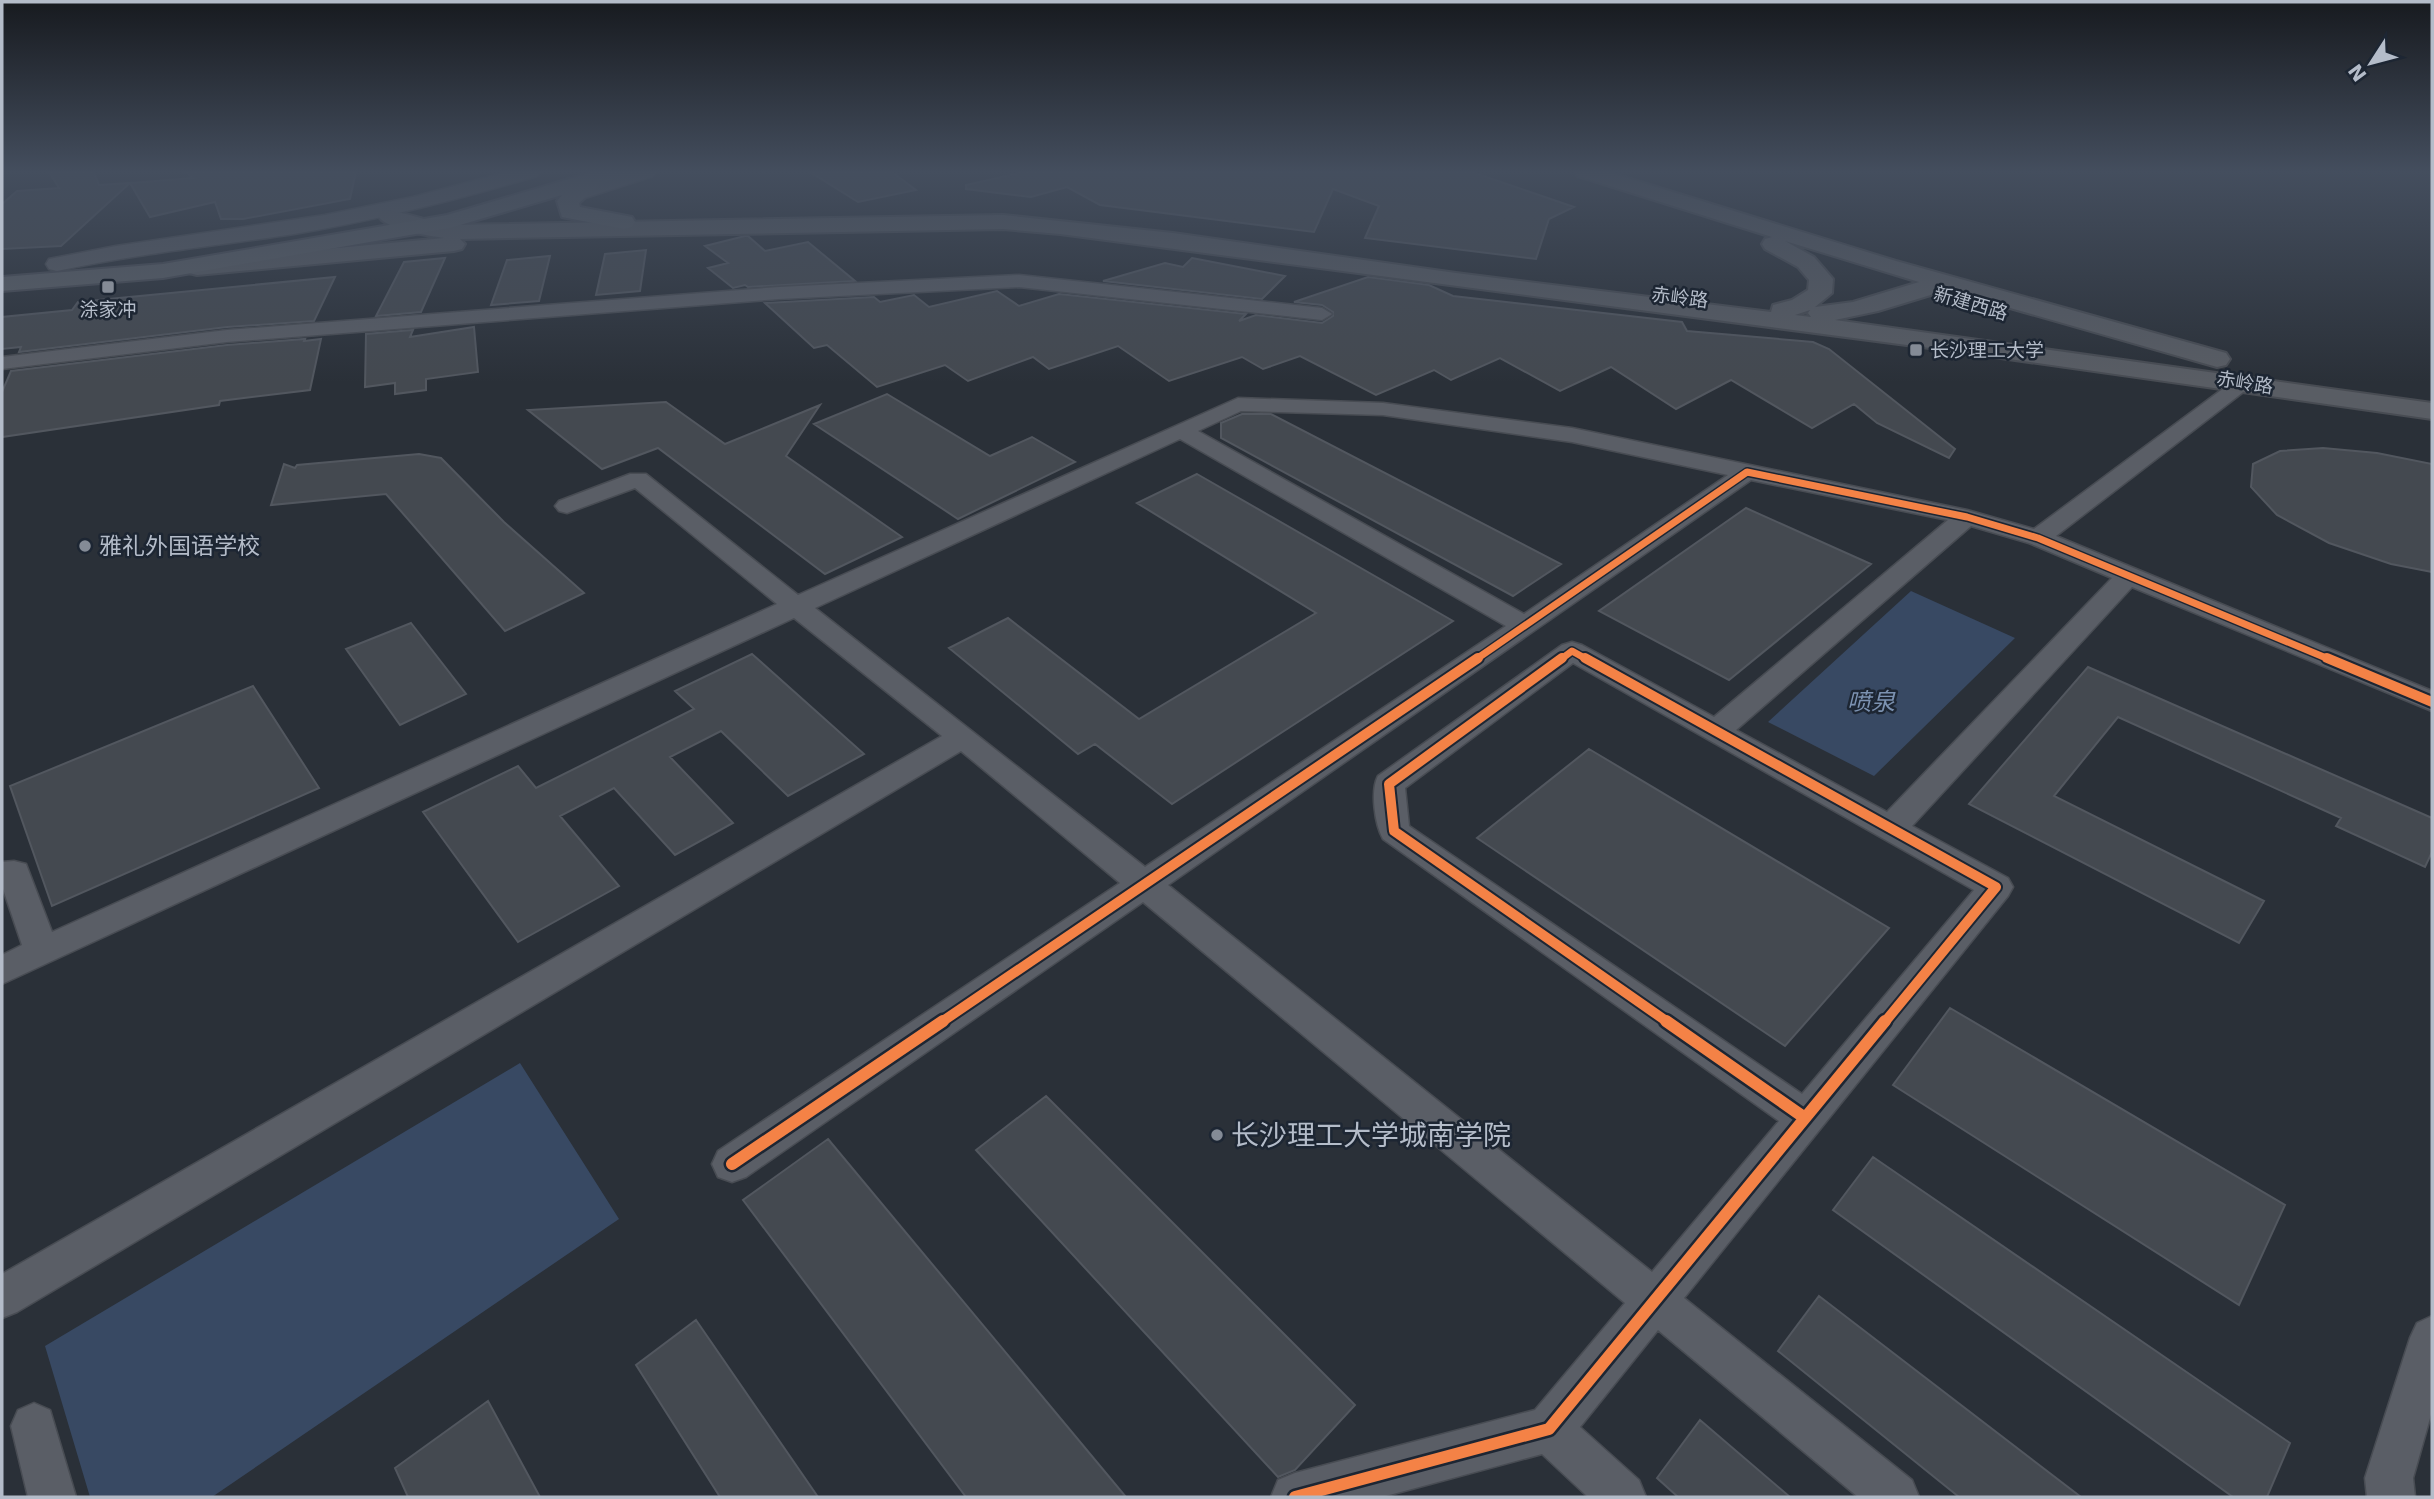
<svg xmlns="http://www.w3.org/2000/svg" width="2434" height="1499" viewBox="0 0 2434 1499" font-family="'DejaVu Sans','Noto Sans SC',sans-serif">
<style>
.water{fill:#384963}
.building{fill:#444950;stroke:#52575f;stroke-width:2}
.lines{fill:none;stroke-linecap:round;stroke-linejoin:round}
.minor-casing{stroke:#484c53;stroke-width:3}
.tertiary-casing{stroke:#484c53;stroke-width:3}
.secondary-casing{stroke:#484c53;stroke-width:4}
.primary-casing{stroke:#484c55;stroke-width:4}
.minor{fill:#5a5e66;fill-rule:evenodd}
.tertiary{fill:#5a5e66;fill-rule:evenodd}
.secondary{fill:#595d64;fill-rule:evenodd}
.primary{fill:#5c6168;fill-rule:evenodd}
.cycleway-far2-casing{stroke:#1d2633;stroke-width:10}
.cycleway-far1-casing{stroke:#1d2633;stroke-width:14}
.cycleway-casing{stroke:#1d2633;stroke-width:17}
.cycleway-far2{stroke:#f48246;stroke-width:7}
.cycleway-far1{stroke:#f48246;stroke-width:10}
.cycleway{stroke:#f48246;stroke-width:12}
.poi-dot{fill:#848b96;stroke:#1d2633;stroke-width:2.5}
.labels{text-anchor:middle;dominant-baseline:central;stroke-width:5;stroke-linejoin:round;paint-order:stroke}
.far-street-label{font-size:19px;fill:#b4bcc9;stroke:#1d2633}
.far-poi-label{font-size:19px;fill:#b4bcc9;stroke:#1d2633}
.poi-label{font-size:23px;fill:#b4bcc9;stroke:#1d2633;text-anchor:start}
.water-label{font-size:24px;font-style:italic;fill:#7c92b1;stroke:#1d2633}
.near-poi-label{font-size:28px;fill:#b4bcc9;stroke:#1d2633;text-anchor:start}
</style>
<rect width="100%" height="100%" fill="#2a3038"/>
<path class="water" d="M1911 591 2015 638 1874 776 1768 722Z
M520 1063 619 1219 212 1497H90L45 1346Z"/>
<path class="building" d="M49 172H94L99 185 130 183 61 246 2 249V204L17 191 59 188Z
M185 172H356L350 199 243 219H221L215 202 150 217 130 183 193 178Z
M810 172H892L916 190 858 202Z
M1024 172H1472L1574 207 1549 219 1536 259 1365 238 1379 206 1333 189 1314 232 1100 205 1067 187 1031 197 966 189V185Z
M745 236H748L765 251 808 242 855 281 748 287 745 285 733 288 708 268 728 263 705 246Z
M646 250 640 291 596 295 605 254Z
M550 256 539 301 491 305 507 260Z
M445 258 421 312 376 316 404 262Z
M1192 258 1285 276 1262 299 1103 281 1165 263 1183 267Z
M335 277 314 321 227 327 19 352 21 347 2 349V317L72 310 78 302Z
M1368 277 1429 285 1453 296 1682 322 1687 331 1813 342 1829 349 1955 449 1949 458 1877 423 1854 404 1812 428 1731 380 1676 409 1611 367 1560 391 1500 358 1451 380 1434 370 1376 395 1300 356 1263 369 1242 357 1169 381 1118 346 1049 369 1033 357 968 381 945 365 877 387 827 345 814 348 765 303 874 297 880 302 914 295 929 307 997 291 1019 306 1059 294 1246 314 1239 321 1256 315 1322 323 1333 316V312L1322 305 1294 302Z
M474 327 478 372 426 379V390L395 394V383L365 387 366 334 413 330 410 337Z
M305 339 304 341 321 339 310 390 220 401 219 405 2 437V392L11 371 227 345Z
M887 394 990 456 1032 437 1075 462 958 519 814 424Z
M666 402 725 444 820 405 786 456 902 537 825 574 658 448 602 469 528 410Z
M1242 414H1271L1561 564 1513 596 1221 438V423Z
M2323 448 2377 453 2432 464V572L2391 564 2329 543 2277 515 2251 487 2253 464 2280 451Z
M419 454 441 458 504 522 584 593 505 631 386 494 271 505 284 464 295 468 297 465Z
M1197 474 1453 621 1172 804 1095 744 1078 754 949 648 1008 618 1139 719 1316 613 1137 503Z
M1746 508 1871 564 1729 680 1599 611Z
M411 623 466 694 400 725 346 649Z
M752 654 864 754 788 796 721 731 670 757 733 823 675 855 614 788 560 816 619 886 518 942 423 812 518 766 536 788 694 709 675 691Z
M2088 667 2432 818V852L2425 867 2336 826 2341 818 2118 717 2054 796 2264 901 2239 943 1969 804Z
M253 686 319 788 52 906 10 786Z
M1589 749 1889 928 1785 1046 1477 838Z
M1950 1008 2285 1205 2239 1305 1893 1085Z
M1046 1096 1355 1405 1295 1470 1278 1477 976 1150Z
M828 1139 1126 1497H966L743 1200Z
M1873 1157 2290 1443 2267 1497H2233L1833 1210Z
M1819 1296 2081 1497H1959L1778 1351Z
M696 1320 818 1497H720L636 1365Z
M488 1401 540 1497H408L395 1468Z
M1700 1420 1790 1497H1678L1657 1478Z"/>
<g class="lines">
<g class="minor-casing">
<path id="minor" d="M1019 275 1322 308 1332 314 1322 320 1019 287 779 299 227 342 2 369V357L227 330 779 287Z
M2235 383 2242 385 2246 389 2242 393 2056 536 2432 691V711L2132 587 1912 826 2008 878 2013 887 2008 896 1684 1298 1912 1480 1919 1497H1858L1658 1330 1580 1427 1639 1480 1646 1497H1588L1542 1454 1382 1497H1271L1278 1480 1295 1473 1535 1410 1625 1303 1143 902 746 1177 732 1182 718 1177 712 1164 718 1151 1120 883 961 751 17 1312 2 1318V1274L942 736 794 618 2 984V955L22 945 2 886V862L14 861 26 864 52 932 777 604 635 488 567 513 559 511 555 506 559 501 630 474H646L798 595 1238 398 1383 403 1572 428 1967 510 2034 529 2228 385ZM1241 411 1383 415 1572 442 1728 475 1524 614 1198 431ZM1180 439 1506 626 1145 867 815 608ZM1751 480 1948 520 1714 717 1582 645 1572 642 1562 645 1378 776C1370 791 1375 825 1383 839L1779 1121 1652 1272 1168 885ZM1971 526 2029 543 2112 578 1887 812 1736 730ZM1573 663 1974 890 1802 1094 1409 826 1405 788Z
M2432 1316V1411L2413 1478 2415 1497H2367L2365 1478 2410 1338 2417 1323Z
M34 1403 50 1410 76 1497H28L11 1426 18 1410Z"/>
</g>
<g class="tertiary-casing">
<path id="tertiary" d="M507 172H540L537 176C457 200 376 220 294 234 215 246 135 254 57 271L49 269 46 264 49 259 116 246 325 215 413 197Z
M625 172H656L653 176 582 199H568L565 195 568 191Z"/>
</g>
<g class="secondary-casing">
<path id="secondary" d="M1575 172H1608L1896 261 2226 353 2230 359 2226 365 2217 367 1947 290 1878 311 1835 320 2432 403V419L1945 350 1060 234 1003 229 460 239 465 244 462 249 454 251 197 275 189 273 185 268 189 263 197 261 444 238C427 235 389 231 378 216L381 211C394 208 432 223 449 225L1003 215 1173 233 1456 273 1771 312 1773 305 1792 300 1808 290 1809 280 1798 267 1765 249 1762 244 1765 239 1772 237 1578 176ZM1785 241 1919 282 1853 302 1815 307 1832 293 1833 279 1814 257ZM1810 310 1808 313 1811 317 1795 315Z"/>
</g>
<g class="primary-casing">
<path id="primary" d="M593 172H627L624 176 600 184 579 203 580 207 632 217 635 222 632 227 624 229 562 217 557 201 562 195 450 228 163 278 2 291V277L163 264 447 215Z"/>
</g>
<use href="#minor" class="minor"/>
<use href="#tertiary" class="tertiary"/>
<use href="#secondary" class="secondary"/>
<use href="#primary" class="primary"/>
<g class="cycleway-far2-casing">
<path id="cycleway-far2" d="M1475 660 1747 472 1967 517 2038 538 2331 660
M1560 660 1572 651 1588 660"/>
</g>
<g class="cycleway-far1-casing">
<path id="cycleway-far1" d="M1562 658 1389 784 1394 831 1669 1023
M1585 658 1996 887 1884 1023
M2327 658 2432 702
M940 1023 1478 658"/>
</g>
<g class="cycleway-casing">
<path id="cycleway" d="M1666 1021 1805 1118
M732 1164 943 1021
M1295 1497 1549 1429 1885 1021"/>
</g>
<use href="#cycleway-far2" class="cycleway-far2"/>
<use href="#cycleway-far1" class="cycleway-far1"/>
<use href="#cycleway" class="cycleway"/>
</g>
<linearGradient id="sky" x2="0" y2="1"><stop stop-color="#171a1f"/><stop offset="0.45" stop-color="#444e5e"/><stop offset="1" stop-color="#444e5e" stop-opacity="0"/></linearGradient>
<rect width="2434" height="382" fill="url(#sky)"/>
<g class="poi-dot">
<rect x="101" y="280" width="14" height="14" rx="3.5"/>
<rect x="1909" y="343" width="14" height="14" rx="3.5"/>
<circle cx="85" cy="546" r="7"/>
<circle cx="1217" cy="1135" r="7"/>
</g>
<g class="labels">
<g class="far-street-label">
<text transform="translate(1680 297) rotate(7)">赤岭路</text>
<text transform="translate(1971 303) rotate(16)">新建西路</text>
<text transform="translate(2245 382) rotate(9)">赤岭路</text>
</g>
<g class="far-poi-label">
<text x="108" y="309">涂家冲</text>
<text x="1930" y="350" text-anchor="start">长沙理工大学</text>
</g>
<g class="poi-label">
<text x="99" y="546">雅礼外国语学校</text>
</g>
<g class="water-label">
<text x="1871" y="702">喷泉</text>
</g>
<g class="near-poi-label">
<text x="1231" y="1135">长沙理工大学城南学院</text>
</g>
</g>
<rect width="2434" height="1499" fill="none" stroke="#b4bcc9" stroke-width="7"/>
<g transform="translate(2371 63) rotate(234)" stroke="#1d2633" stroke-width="5" paint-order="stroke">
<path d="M0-5L12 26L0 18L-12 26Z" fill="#b4bcc9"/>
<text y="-10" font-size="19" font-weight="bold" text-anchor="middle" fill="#b4bcc9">N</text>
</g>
</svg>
